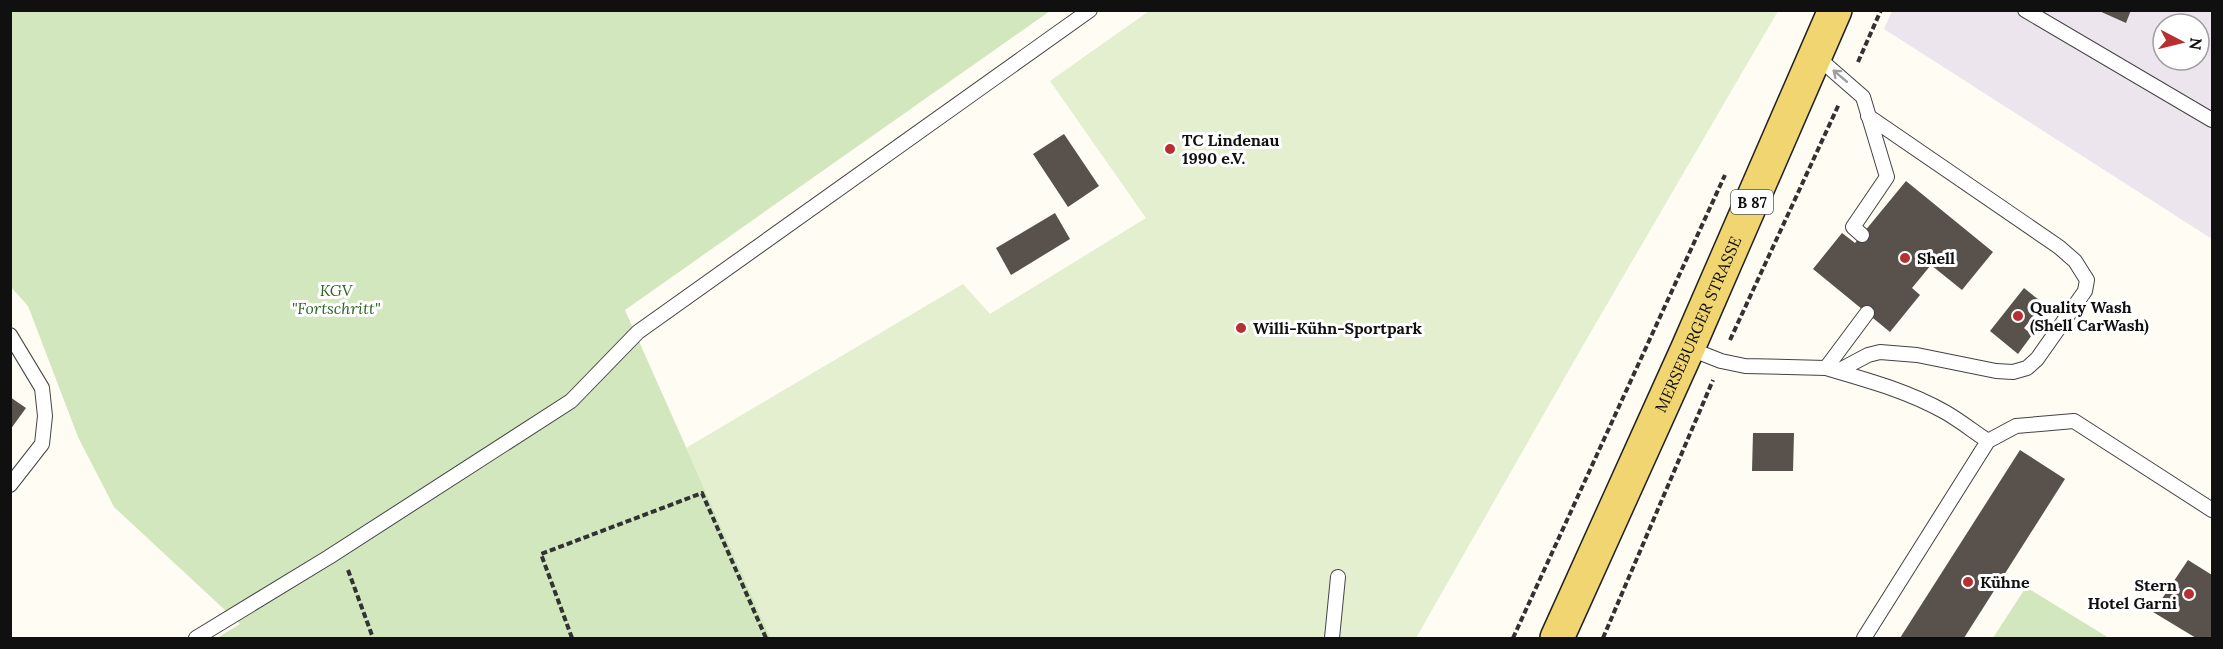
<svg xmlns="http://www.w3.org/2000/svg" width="2223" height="649" viewBox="0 0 2223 649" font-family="Lora,serif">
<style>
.industrial{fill:#ede5ed;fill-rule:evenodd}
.green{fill:#d2e7be}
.pitch{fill:#e3efcf}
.building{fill:#58514c}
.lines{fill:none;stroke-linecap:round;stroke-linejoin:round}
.lane-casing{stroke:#434343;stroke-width:16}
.primary-casing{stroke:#212121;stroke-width:36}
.path{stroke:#323232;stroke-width:4;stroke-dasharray:6 3;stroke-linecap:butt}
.lane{stroke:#fff;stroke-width:14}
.primary{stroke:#f0d571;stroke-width:33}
.oneway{stroke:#9f9f9f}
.poi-dot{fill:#b82f31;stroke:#fff;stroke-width:2}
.labels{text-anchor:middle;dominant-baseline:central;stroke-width:6;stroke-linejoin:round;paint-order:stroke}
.shield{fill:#fff;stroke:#585858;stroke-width:1.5}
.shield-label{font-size:15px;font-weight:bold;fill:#101010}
.poi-label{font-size:16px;font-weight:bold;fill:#101010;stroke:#fff;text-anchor:start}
.park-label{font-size:16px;font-style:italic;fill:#2e6423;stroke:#fff}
.street-label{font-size:16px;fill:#101010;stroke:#fff}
</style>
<rect width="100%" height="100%" fill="#fefcf3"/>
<path class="industrial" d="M1892 11H2212V239L1884 29ZM2163 24H2199V60H2163Z"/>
<path class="green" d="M10 11H1050L625 310 771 638H217L240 624 114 507 78 437 28 306 11 287Z
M2026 587 2109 638H1993Z"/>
<path class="pitch" d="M1149 11H1778L1585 342 1416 638H771L686 448 963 284 990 314 1146 218 1050 81Z"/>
<path class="building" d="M2097 10H2131L2126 23Z
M1064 134 1099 186 1068 207 1033 154Z
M1906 181 1993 252 1962 290 1931 265 1912 288 1920 295 1890 332 1813 269 1842 233 1855 243Z
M1055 213 1070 239 1011 275 996 248Z
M2024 288 2044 304 2024 328 2032 335 2018 354 1990 331Z
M10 397 26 408 10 430Z
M1753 433H1794L1793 471H1752Z
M2020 450 2065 479 1964 638H1900Z
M2188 560 2212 575V638H2196L2153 612Z"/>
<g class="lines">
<g class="lane-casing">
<path id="lane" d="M2025 10 2212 120
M1816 56 1863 97 1887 177 1853 227 1862 235
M10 335 42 388 45 416 42 444 10 485
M1688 348 1721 361 1745 366 1826 368C1867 380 1908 391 1945 412 1959 420 1973 431 1988 441L2016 426 2074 421 2212 510
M1826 368 1867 313
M1838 371 1868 355 1880 352 1917 355 1996 371 2013 372 2027 368 2037 359 2085 291 2087 280 2075 261 2059 247 1868 116
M196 638 329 557 571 401 638 332 1090 10
M1332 638 1338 577
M1864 638 1988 441"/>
</g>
<g class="primary-casing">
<g id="primary">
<path id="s1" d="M1557 638 1688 348 1835 10"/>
</g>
</g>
<path class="path" d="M1858 62 1881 10
M1730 340 1839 104
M348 570 373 638
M572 638 541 554 702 493 766 638
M1513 638 1725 175
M1603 638 1713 380"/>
<use href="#lane" class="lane"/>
<use href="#primary" class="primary"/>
</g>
<defs><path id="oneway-shaft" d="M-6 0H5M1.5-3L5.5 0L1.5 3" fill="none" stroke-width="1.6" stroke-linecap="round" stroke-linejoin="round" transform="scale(1.5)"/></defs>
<use class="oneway" href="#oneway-shaft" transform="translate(1840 76) rotate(-140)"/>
<g class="poi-dot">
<circle cx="1170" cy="149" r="6"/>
<circle cx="1905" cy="258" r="6"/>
<circle cx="2018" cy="316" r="6"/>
<circle cx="1241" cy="328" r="6"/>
<circle cx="1968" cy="582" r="6"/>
<circle cx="2189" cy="594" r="6"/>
</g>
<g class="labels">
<rect class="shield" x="1731" y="190" width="42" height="24" rx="4.5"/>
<g class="shield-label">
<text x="1752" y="202">B 87</text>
</g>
<g class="poi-label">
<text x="1182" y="140">TC Lindenau<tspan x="1182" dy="18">1990 e.V.</tspan></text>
<text x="1917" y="258">Shell</text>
<text x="2030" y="307">Quality Wash<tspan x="2030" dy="18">(Shell CarWash)</tspan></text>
<text x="1253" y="328">Willi-Kühn-Sportpark</text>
<text x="1980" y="582">Kühne</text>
<text x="2177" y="585" text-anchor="end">Stern<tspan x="2177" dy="18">Hotel Garni</tspan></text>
</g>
<g class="park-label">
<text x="336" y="290">KGV<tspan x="336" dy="18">"Fortschritt"</tspan></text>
</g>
<g class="street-label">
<text stroke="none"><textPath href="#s1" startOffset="344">MERSEBURGER STRASSE</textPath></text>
</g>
</g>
<rect width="2223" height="649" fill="none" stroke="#101010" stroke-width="24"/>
<g transform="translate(2181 42) rotate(97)"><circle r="28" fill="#ffffff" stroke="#9f9f9f" stroke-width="1.5"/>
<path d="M0-4.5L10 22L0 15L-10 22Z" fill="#b82f31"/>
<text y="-9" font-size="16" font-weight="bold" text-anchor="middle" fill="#101010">N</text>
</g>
</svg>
